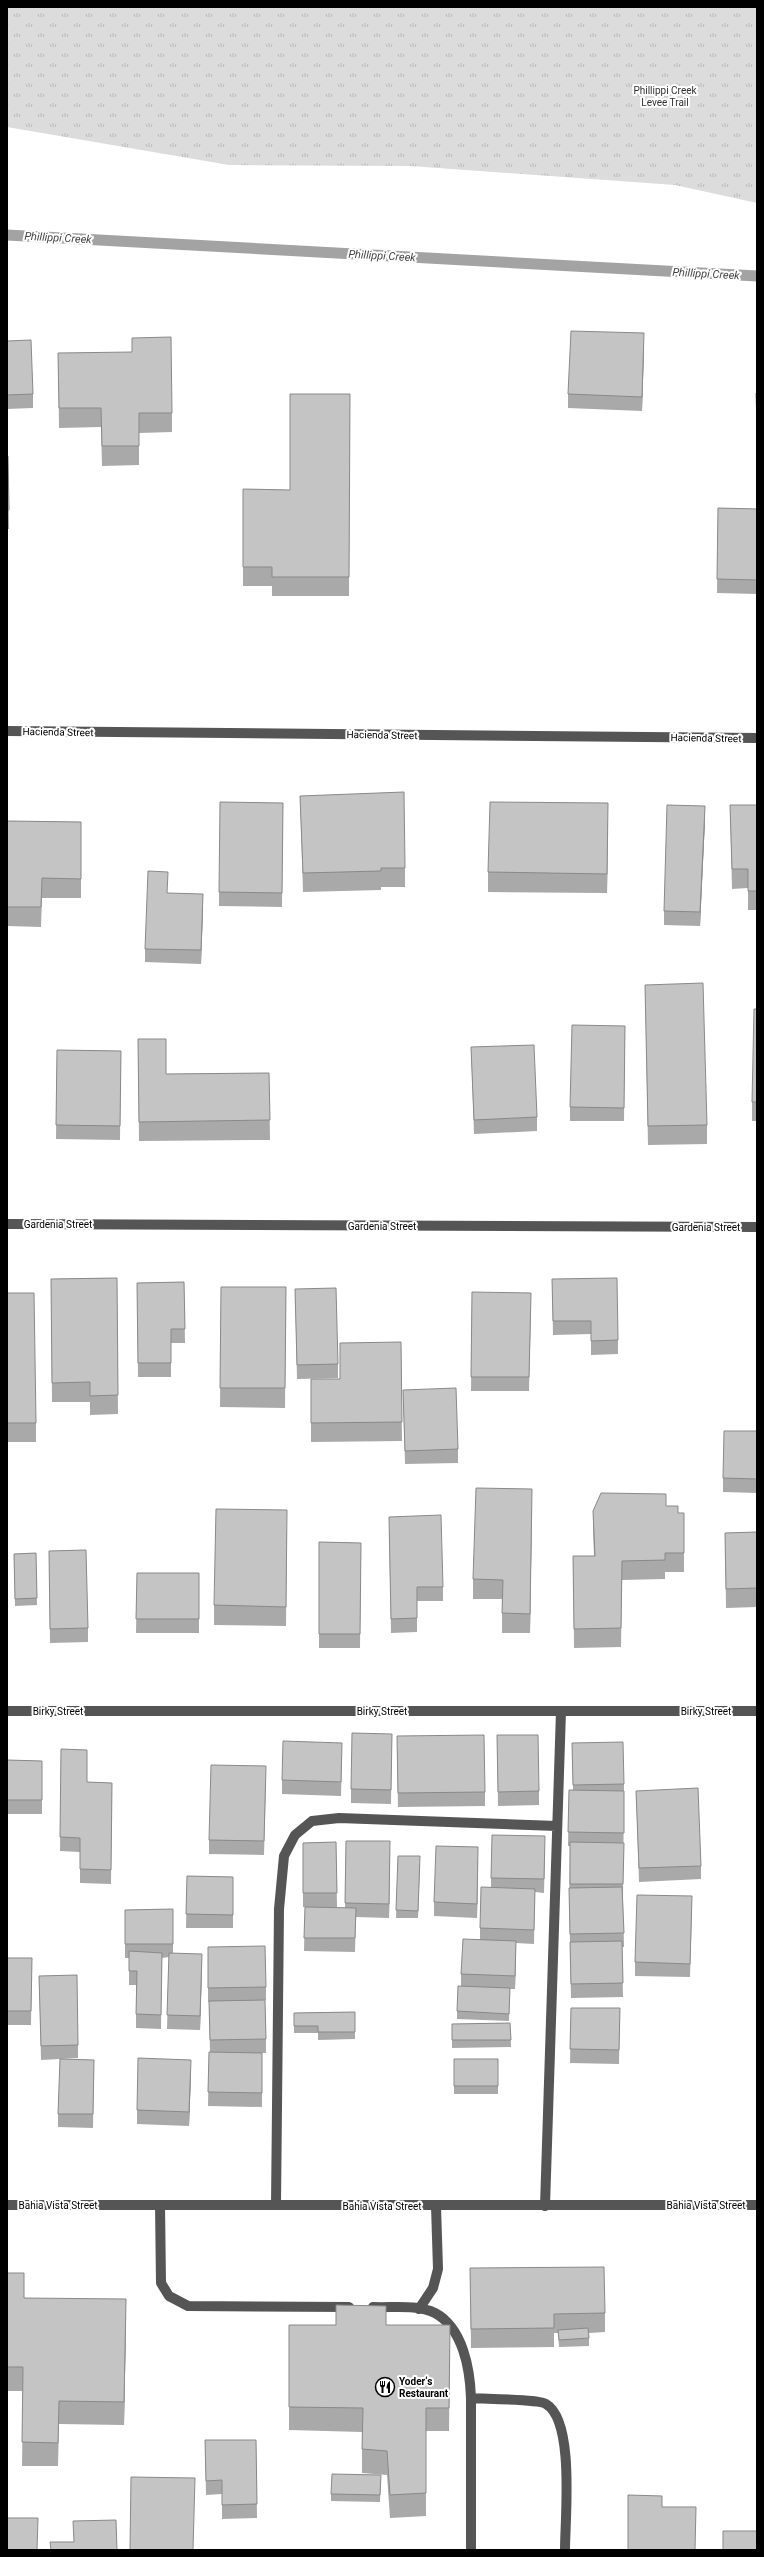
<svg xmlns="http://www.w3.org/2000/svg" width="764" height="2557" viewBox="0 0 764 2557" font-family="Roboto,sans-serif">
<style>
.park{fill:url(#park-tufts)}
.lines{fill:none;stroke-linecap:round;stroke-linejoin:round}
.stream{stroke:#a3a3a3;stroke-width:11}
.minor{stroke:#555;stroke-width:10}
.wall{fill:#a9a9a9}
.shaded-wall{fill:#898989}
.building{fill:#c4c4c4;stroke:#898989}
.labels{text-anchor:middle;dominant-baseline:central;stroke-width:4;stroke-linejoin:round;paint-order:stroke}
.park-label{font-size:10px;fill:#333;stroke:#fff}
.street-label{font-size:10px;fill:#000;stroke:#fff}
.poi-label{font-size:10px;font-weight:bold;fill:#000;stroke:#fff;text-anchor:start}
.water-label{font-size:11px;font-style:italic;fill:#444;stroke:#fff}
</style>
<defs>
<pattern id="park-tufts" width="24" height="20" patternUnits="userSpaceOnUse"><rect width="24" height="20" fill="#dcdcdc"/><path d="M3 7l-1-3M5 7V3M7 7l1-3M15 17l-1-3M17 17v-4M19 17l1-3" fill="none" stroke="#bbb"/></pattern>
</defs>
<rect width="100%" height="100%" fill="#fff"/>
<path class="park" d="M7 7H757V203L675 185 410 166 229 165 7 127Z"/>
<g class="lines">
<path class="stream" d="M7 235 757 276"/>
<path class="minor" d="M7 731 757 738
M7 1224 757 1227
M7 1711H757
M7 2205H757
M160 2205 161 2283 169 2296 188 2306 349 2307
M276 2205 279 1909 284 1856 295 1835 312 1821 339 1818 557 1826
M545 2206 561 1711
M373 2307C392 2308 417 2304 435 2313 463 2328 470 2369 471 2398 483 2399 539 2399 546 2404 575 2421 565 2518 565 2550
M419 2309 433 2288 438 2269 436 2206
M471 2398V2550"/>
</g>
<path class="wall" d="M7 341 33 394V408L7 409Z
M644 347 642 411 568 408V394Z
M58 353 172 413V432L139 433V465L102 466 101 427 59 428Z
M756 393H757V445L756 412Z
M350 394 349 596H272V586H243V489L290 490Z
M7 456H8L9 529H7Z
M718 508 757 509V594L717 593Z
M300 796 405 868V887H381V890L303 892Z
M283 803 282 907 219 906V892Z
M730 805H757V910H748V888L732 889Z
M705 820 700 926 664 925V911Z
M7 821 81 822V898H42L41 927 7 926Z
M608 823 607 893 488 892V872Z
M167 893 203 908 201 964 145 962V949Z
M645 985 707 1125V1144L648 1145Z
M757 1009V1121H752V1102Z
M625 1026 624 1121H570V1107Z
M138 1039 166 1074 269 1073 270 1140 139 1141Z
M471 1047 537 1117V1131L474 1134Z
M57 1050 121 1051 120 1140 56 1139Z
M117 1278 118 1414 90 1415V1402H52L51 1279Z
M552 1279 618 1340V1354L591 1355V1334L553 1335Z
M184 1282 185 1343H171V1377H138L137 1283Z
M221 1287H286L285 1408 220 1407Z
M295 1289 338 1364V1378L297 1379Z
M472 1292 531 1307 529 1391H471Z
M7 1293 36 1423V1442H7Z
M401 1342 402 1441 311 1442V1379H340Z
M403 1390 458 1449V1463L405 1464Z
M757 1431V1493L723 1492V1478Z
M666 1506 678 1513H684V1572H665V1579L622 1580 621 1647 574 1648 573 1556H594L593 1530V1511Z
M532 1508 530 1633H502V1599H473V1579Z
M287 1529 286 1626 214 1625V1605Z
M389 1530 443 1587V1601H417V1632L391 1633Z
M757 1532V1607L726 1608 725 1533Z
M319 1542 361 1543 360 1648H319Z
M49 1551 88 1628V1642L50 1643Z
M36 1553 37 1605 15 1606 14 1554Z
M137 1573H199V1633H136Z
M392 1734 391 1804 351 1803V1789Z
M497 1735 539 1791V1805L498 1806Z
M572 1743 624 1784 623 1898 624 1947H622L623 1997 571 1998 570 1956V1942L569 1902 570 1846H568L569 1790H573Z
M61 1749 87 1782 112 1783 111 1884 80 1883V1852L60 1851Z
M397 1750 485 1792V1806L398 1807Z
M342 1757 341 1796 282 1794V1780Z
M7 1760 42 1761V1814H7Z
M266 1780 264 1855 209 1854V1840Z
M636 1791 701 1866V1879L639 1882Z
M346 1841 390 1855 389 1918 356 1917 355 1952 304 1951 305 1907 345 1908Z
M336 1842 337 1907H303V1843Z
M545 1850 544 1893 535 1892 534 1944 516 1943 515 1989H510L509 2021 457 2019V2011L461 1986V1974L480 1940V1928L491 1888V1878Z
M398 1856 420 1864 418 1918H396Z
M478 1861 477 1918 434 1916V1902Z
M187 1876 233 1877V1928H186Z
M173 1909V1953L202 1968 200 2030 167 2029 169 1957 162 1958 161 2029 136 2028V1985H129V1958H125V1910Z
M692 1910 690 1977 635 1976V1962Z
M208 1947 266 1987V2000H263L266 2039V2053H262V2107L208 2106 209 2052H210L209 2002H208Z
M7 1958H32L31 2025H7Z
M39 1976 78 2045V2058L41 2060Z
M571 2008H620L619 2064 570 2063Z
M355 2012V2039L318 2040V2033H294V2013Z
M510 2023 511 2047 452 2048V2024Z
M454 2059H498V2094H454Z
M94 2060 93 2128 58 2127V2114Z
M191 2074 189 2126 137 2124V2110Z
M470 2268 605 2313V2332L589 2333V2346L559 2347 558 2333H554V2347L471 2348Z
M7 2273 24 2298 126 2323 124 2425 59 2424 58 2466H22L23 2391H7Z
M289 2325H386L450 2349 449 2431H426V2516L390 2518 387 2475 362 2473V2432L289 2430Z
M205 2440H256L257 2518 222 2519V2494L206 2495Z
M381 2475 380 2502 331 2501V2494Z"/>
<path class="shaded-wall" d="M644 333V347L642 411V397Z
M608 803V823L607 893V874Z
M705 806V820L700 926V912Z
M203 894V908L201 964V950Z
M532 1489V1508L530 1633V1614Z
M390 1841V1855L389 1918V1904Z
M478 1847V1861L477 1918V1904Z
M516 1941V1954L515 1989V1976Z
M202 1954V1968L200 2030V2016Z
M191 2060V2074L189 2126V2112Z
M126 2299V2323L124 2425V2402Z"/>
<path class="building" d="M571 331 644 333 642 397 568 394Z
M171 337 172 413H139V446H102L101 408H59L58 353 132 352V338Z
M31 340 33 394 7 395V341Z
M756 393H757V426Z
M290 394H350L349 577H272V567H243V489L290 490Z
M7 456H8L9 510H7Z
M718 508 757 509V580L717 579Z
M404 792 405 868H381V871L303 873 300 796Z
M220 802 283 803 282 893 219 892Z
M490 802 608 803 607 874 488 872Z
M667 805 705 806 700 912 664 911Z
M730 805H757V891H748V869H732Z
M7 821 81 822V879L42 878 41 907H7Z
M148 871 168 872 167 893 203 894 201 950 145 949Z
M703 983 707 1125 648 1126 645 985Z
M754 1009H757V1102H752Z
M572 1025 625 1026 624 1108 570 1107Z
M138 1039H166V1074L269 1073 270 1120 139 1122Z
M534 1045 537 1117 474 1120 471 1047Z
M57 1050 121 1051 120 1126 56 1125Z
M117 1278 118 1395 90 1396V1382L52 1383 51 1279Z
M617 1278 618 1340 591 1341V1321H553L552 1279Z
M184 1282 185 1329H171V1363H138L137 1283Z
M221 1287H286L285 1388H220Z
M336 1288 338 1364 297 1365 295 1289Z
M472 1292 531 1293 529 1377H471Z
M7 1293H34L36 1423H7Z
M401 1342 402 1422 311 1423V1379H340V1343Z
M456 1388 458 1449 405 1451 403 1390Z
M724 1431H757V1479L723 1478Z
M476 1488 532 1489 530 1614 502 1613 503 1580 473 1579Z
M601 1493 666 1494V1506H678V1513H684V1553H665V1560L622 1561 621 1628 574 1629 573 1556H595L593 1511Z
M216 1509 287 1510 286 1607 214 1605Z
M441 1515 443 1587H417V1618L391 1619 389 1517Z
M757 1532V1588L726 1589 725 1533Z
M319 1542 361 1543 360 1634H319Z
M86 1550 88 1628 50 1629 49 1551Z
M36 1553 37 1598 15 1599 14 1554Z
M137 1573H199V1619H136Z
M352 1733 392 1734 391 1790 351 1789Z
M484 1735 485 1792 398 1793 397 1736Z
M497 1735H538L539 1791 498 1792Z
M283 1741 342 1743 341 1782 282 1780Z
M623 1742 624 1784 573 1785 572 1743Z
M61 1749 87 1750V1782L112 1783 111 1870 80 1869V1838L60 1837Z
M7 1760 42 1761V1800H7Z
M211 1765 266 1766 264 1841 209 1840Z
M698 1788 701 1866 639 1868 636 1791Z
M569 1790 624 1791V1833L568 1832Z
M492 1835 545 1836 544 1879 491 1878Z
M346 1841H390L389 1904 345 1903Z
M336 1842 337 1893H303V1843Z
M570 1842 624 1843 623 1884H570Z
M436 1846 478 1847 477 1904 434 1902Z
M398 1856H420L418 1911 396 1910Z
M187 1876 233 1877V1915L186 1914Z
M481 1887 535 1889 534 1930 480 1928Z
M622 1887 624 1933 570 1934 569 1888Z
M637 1895 692 1896 690 1964 635 1962Z
M305 1907 356 1908 355 1938H304Z
M173 1909V1944H125V1910Z
M463 1939 516 1941 515 1976 461 1974Z
M622 1941 623 1983 571 1984 570 1942Z
M265 1946 266 1987 208 1988V1947Z
M129 1951 162 1953 161 2015 136 2014 137 1971H129Z
M169 1953 202 1954 200 2016 167 2015Z
M7 1958H32L31 2011H7Z
M77 1975 78 2045 41 2046 39 1976Z
M458 1986 510 1988 509 2014 457 2011Z
M265 2000 266 2039 210 2040 209 2001Z
M571 2008H620L619 2050 570 2049Z
M355 2012V2032H318V2026H294V2013Z
M510 2023 511 2040H452V2024Z
M209 2052 262 2053V2093L208 2092Z
M138 2058 191 2060 189 2112 137 2110Z
M60 2059 94 2060 93 2114H58Z
M454 2059H498V2086H454Z
M604 2267 605 2313 554 2314V2328L471 2329 470 2268Z
M7 2273H24V2298L126 2299 124 2402 59 2401 58 2443 22 2442 23 2367H7Z
M336 2305 386 2306V2325H450L449 2408H426V2493L390 2495 387 2451 362 2449 363 2408 289 2407V2325H336Z
M588 2328 589 2338 559 2340 558 2330Z
M205 2440H256L257 2504 222 2505V2480L206 2481Z
M332 2474 381 2475 380 2495 331 2494Z
M131 2477 195 2478 193 2550H130Z
M628 2495 662 2496V2507H696L695 2550H628Z
M7 2518H38L37 2550H7Z
M116 2520 117 2550H51L50 2542H74L73 2521Z
M723 2531H757V2550H723Z"/>
<defs>
<g id="restaurant-ring" transform="scale(1)"><circle r="9.5" fill="#fff" stroke="#000" stroke-width="1.5"/><path d="M-5-6h1v4h1v-4h1v4h1v-4h1v5L-1.5 .5V6h-2V.5L-5-1ZM5-6V6H3V1.5H1.5Q1.5-4 5-6Z" fill="#000"/></g>
</defs>
<g fill-rule="evenodd">
<use href="#restaurant-ring" x="385" y="2387"/>
</g>
<g class="labels">
<g class="park-label">
<text x="665" y="90">Phillippi Creek<tspan x="665" dy="12">Levee Trail</tspan></text>
</g>
<g class="street-label">
<text transform="translate(58 732) rotate(1)">Hacienda Street</text>
<text transform="translate(382 735) rotate(1)">Hacienda Street</text>
<text transform="translate(706 738) rotate(1)">Hacienda Street</text>
<text x="58" y="1224">Gardenia Street</text>
<text x="382" y="1226">Gardenia Street</text>
<text x="706" y="1227">Gardenia Street</text>
<text x="58" y="1711">Birky Street</text>
<text x="382" y="1711">Birky Street</text>
<text x="706" y="1711">Birky Street</text>
<text x="58" y="2205">Bahia Vista Street</text>
<text x="706" y="2205">Bahia Vista Street</text>
<text x="382" y="2206">Bahia Vista Street</text>
</g>
<g class="poi-label">
<text x="399" y="2381">Yoder‘s<tspan x="399" dy="12">Restaurant</tspan></text>
</g>
<g class="water-label">
<text transform="translate(58 238) rotate(3)">Phillippi Creek</text>
<text transform="translate(382 256) rotate(3)">Phillippi Creek</text>
<text transform="translate(706 274) rotate(3)">Phillippi Creek</text>
</g>
</g>
<rect width="764" height="2557" fill="none" stroke="#000000" stroke-width="16"/>
</svg>
